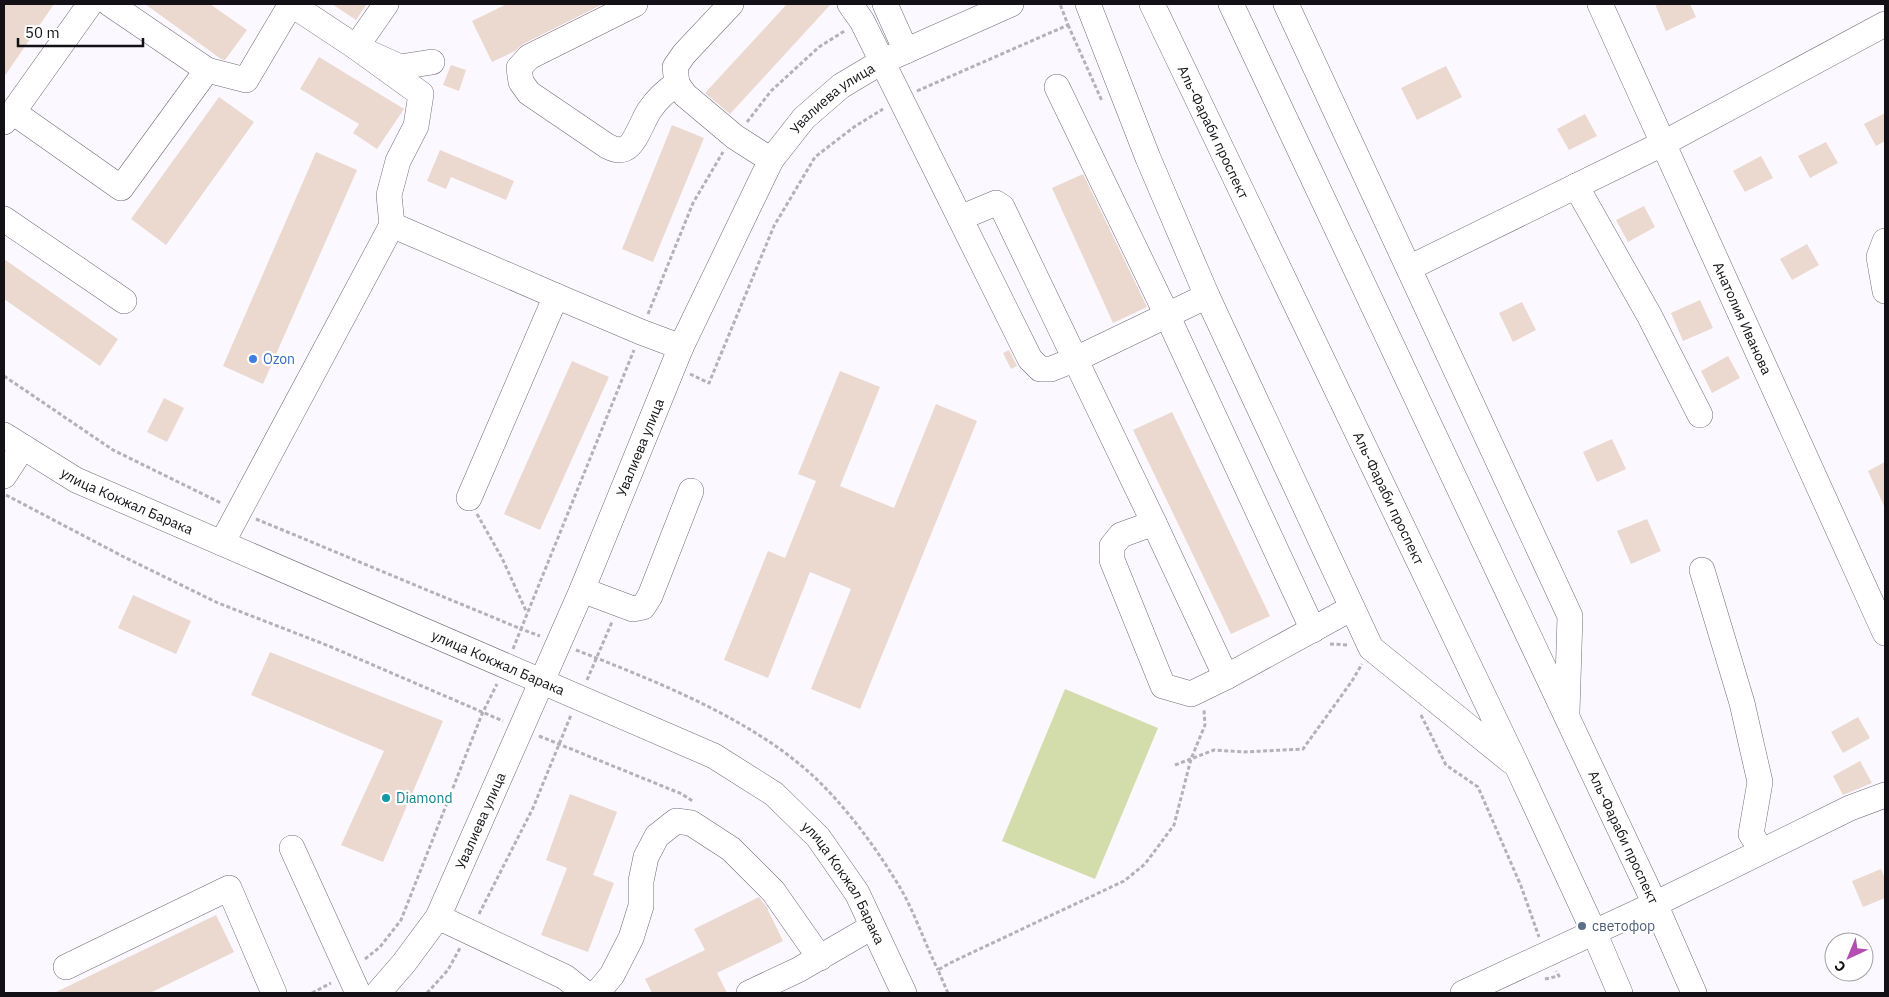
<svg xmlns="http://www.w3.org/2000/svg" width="1889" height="997" viewBox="0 0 1889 997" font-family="'IBM Plex Sans',sans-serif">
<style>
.green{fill:#d3ddac}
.building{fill:#ebd9d0}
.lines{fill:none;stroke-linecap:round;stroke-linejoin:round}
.minor-casing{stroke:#716b7a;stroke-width:26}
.path{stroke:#b4b2b8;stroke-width:3;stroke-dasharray:4 2.5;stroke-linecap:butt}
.minor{stroke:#fff;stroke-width:25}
.shop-dot{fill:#3f7fe0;stroke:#fff;stroke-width:2}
.culture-dot{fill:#0f9aa8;stroke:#fff;stroke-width:2}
.service-dot{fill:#5c6f8a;stroke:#fff;stroke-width:2}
.labels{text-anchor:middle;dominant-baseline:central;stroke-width:4.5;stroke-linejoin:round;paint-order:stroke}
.street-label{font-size:14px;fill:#131116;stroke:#fff}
.shop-label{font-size:14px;fill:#366cbe;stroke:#fff;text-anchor:start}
.culture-label{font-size:14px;fill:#0d838f;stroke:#fff;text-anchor:start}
.service-label{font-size:14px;fill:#4e5e75;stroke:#fff;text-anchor:start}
</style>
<rect width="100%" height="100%" fill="#fbf8ff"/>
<path class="green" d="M1065 689 1158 728 1095 879 1002 841Z"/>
<path class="building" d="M4 4H54L4 77Z
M145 4H210L247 30 225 60 221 59Z
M332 4H367L356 20Z
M507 4H603L523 44 515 51 492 62 472 21Z
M787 4H831L730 114 705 93Z
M1655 4H1690L1696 17 1666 31Z
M319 57 404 109 377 149 353 133 359 124 300 89Z
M451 65 466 70 459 91 443 85Z
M1446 66 1462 97 1417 120 1401 88Z
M219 97 254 122 166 245 131 219Z
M1885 113V141L1876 146 1864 124Z
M1585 114 1597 136 1569 150 1557 129Z
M672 125 704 138 653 262 622 249Z
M1826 142 1838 163 1810 178 1798 156Z
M440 150 514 181 506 200 451 177 446 189 427 181Z
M316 152 357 170 263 384 223 366Z
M1761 156 1773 178 1745 192 1733 171Z
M1083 174 1147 307 1113 323 1052 188Z
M1644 206 1655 227 1628 242 1616 220Z
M1807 244 1819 265 1792 280 1780 259Z
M4 259 118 339 100 366 4 299Z
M1700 300 1713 328 1683 341 1671 313Z
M1522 302 1536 330 1513 342 1499 313Z
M1009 350 1017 366 1011 369 1003 353Z
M1728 356 1740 378 1712 393 1701 371Z
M572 361 609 377 540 530 504 514Z
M840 371 880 387 840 486 894 508 936 404 977 421 860 709 811 689 851 589 810 572 768 678 724 660 768 551 785 558 816 481 798 474Z
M164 398 184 408 167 442 147 432Z
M1172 412 1270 616 1231 634 1133 430Z
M1612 439 1626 469 1597 482 1583 452Z
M1885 462V508L1868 471Z
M1647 519 1661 551 1631 564 1617 531Z
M133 595 191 621 176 654 118 628Z
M270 652 443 721 383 862 341 845 384 751 251 695Z
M1858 717 1870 738 1843 753 1831 732Z
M1860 761 1872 783 1843 795 1833 776Z
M570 794 617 812 593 875 614 883 588 952 541 935 567 868 546 860Z
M1881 869 1885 879V898L1863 907 1852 881Z
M759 897 766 906 783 941 717 973 727 993H652L645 979 705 950 694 929Z
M216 915 234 952 150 993H54Z"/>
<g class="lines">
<g class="minor-casing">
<g id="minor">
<path d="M291 4 356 47 400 67 432 62"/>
<path d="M386 4 356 47 421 94 416 126 398 161 389 195 392 225"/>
<path d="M635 4 529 57 519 68 521 82 529 93 607 146C613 149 620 152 626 148 635 144 643 120 649 111 657 99 665 91 677 84"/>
<path d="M731 4 684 54 675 67 677 84 685 95 735 137 771 160"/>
<path d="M850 4 862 21 1030 359 1040 369H1051L1076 359 1207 296"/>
<path d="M885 4 906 51"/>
<path d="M1088 4 1148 158 1207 296 1371 648 1512 762"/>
<path id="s1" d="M1152 4 1517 766 1594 932 1620 993"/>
<path id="s2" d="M1231 4 1655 904 1694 993"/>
<path d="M1286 4 1570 616 1567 712"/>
<path id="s3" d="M1600 4 1885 633"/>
<path d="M207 70 246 80 291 4"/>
<path d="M1057 87 1167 315 1313 630"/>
<path d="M13 112 121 188 207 70 110 4"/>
<path d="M4 122 13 112 90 4"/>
<path d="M1576 186 1649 315 1700 415"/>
<path d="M960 218 996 203 1002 207 1154 523 1226 677"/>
<path d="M4 219 124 301"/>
<path d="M1885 241 1879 257 1885 291"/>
<path d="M1409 268 1662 144 1885 24"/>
<path id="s4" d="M4 435 76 480 714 756 774 794 818 837 857 893 904 993"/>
<path d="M4 476 23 447"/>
<path d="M469 498 556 296 641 332 681 347"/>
<path d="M1154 523 1121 535 1112 546V560L1163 686 1191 694 1226 677 1352 608"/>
<path d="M222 543 392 225 556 296"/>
<path d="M1702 570 1742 703 1760 782 1751 834 1762 851"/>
<path d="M582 590 633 609 643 607 650 596 691 491"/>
<path d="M292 848 358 993"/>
<path d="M438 917 565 977 585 993"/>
<path d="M66 967 229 888 274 993"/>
<path id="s5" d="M378 993 404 963 438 917 582 590 681 347 771 160 804 118 841 86 883 61 1011 4"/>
<path d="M597 993 612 975 631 938 641 906V881L646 857 657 836 676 821 691 823 731 849 773 891 820 958"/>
<path d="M749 993 798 970 872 927"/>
<path d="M1463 993 1655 904 1850 808 1885 795"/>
</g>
</g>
<path class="path" d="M1068 25 1102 101
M917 91 1068 25 1060 4
M747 122 771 91 819 47 846 30
M648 314 693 203 723 152
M690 374 709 383 774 226 815 157 854 127 883 109
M4 376 113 450 221 503
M6 495 124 557 218 603 329 646 503 721
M477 514 502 558 527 613
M256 519 521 629 634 350
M1330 644 1349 645
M513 649 521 629 540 636
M576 650C655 681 748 717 811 774 845 805 878 850 902 891 916 916 925 944 938 970
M587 680 612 622
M1421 715 1446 765 1478 787 1521 886 1539 937
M539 736 682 794 694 802
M1175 765 1214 750 1244 752 1303 749 1352 681 1362 664
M479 914 533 808 571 715
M365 959 380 947 401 920 482 714 497 684
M1545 979 1559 976 1556 971
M312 993 331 983
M427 993 448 970 460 948
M948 993 938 970 950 963 1124 881 1145 864 1174 825 1191 759 1205 725 1204 710"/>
<use href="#minor" class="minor"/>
</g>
<circle class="shop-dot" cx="253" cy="359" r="5"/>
<circle class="culture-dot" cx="386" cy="798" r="5"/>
<circle class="service-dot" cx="1582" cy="926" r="5"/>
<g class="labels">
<g class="street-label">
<text stroke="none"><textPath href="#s5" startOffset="1012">Увалиева улица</textPath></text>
<text stroke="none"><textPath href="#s1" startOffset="142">Аль-Фараби проспект</textPath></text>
<text stroke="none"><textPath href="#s3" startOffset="345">Анатолия Иванова</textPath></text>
<text stroke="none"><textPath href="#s5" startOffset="608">Увалиева улица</textPath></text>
<text stroke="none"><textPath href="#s1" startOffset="548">Аль-Фараби проспект</textPath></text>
<text stroke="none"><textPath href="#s4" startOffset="140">улица Кокжал Барака</textPath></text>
<text stroke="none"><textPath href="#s4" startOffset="545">улица Кокжал Барака</textPath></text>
<text stroke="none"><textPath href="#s5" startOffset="202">Увалиева улица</textPath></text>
<text stroke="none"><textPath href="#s2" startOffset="921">Аль-Фараби проспект</textPath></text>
<text stroke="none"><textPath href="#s4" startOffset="965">улица Кокжал Барака</textPath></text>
</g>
<g class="shop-label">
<text x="263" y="359">Ozon</text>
</g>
<g class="culture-label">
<text x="396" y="798">Diamond</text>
</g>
<g class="service-label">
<text x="1592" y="926">светофор</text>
</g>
</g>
<rect width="1889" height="997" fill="none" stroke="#131116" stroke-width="10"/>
<g transform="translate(1849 957) rotate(224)"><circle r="24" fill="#ffffff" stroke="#a1a0a2"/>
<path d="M0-4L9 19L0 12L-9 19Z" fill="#b54eb1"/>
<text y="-8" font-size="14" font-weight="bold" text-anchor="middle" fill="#131116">С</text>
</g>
<path d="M18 38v8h125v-8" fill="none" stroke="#131116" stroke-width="2.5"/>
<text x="25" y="38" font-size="15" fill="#131116" stroke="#ffffff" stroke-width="4" paint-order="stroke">50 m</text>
</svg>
